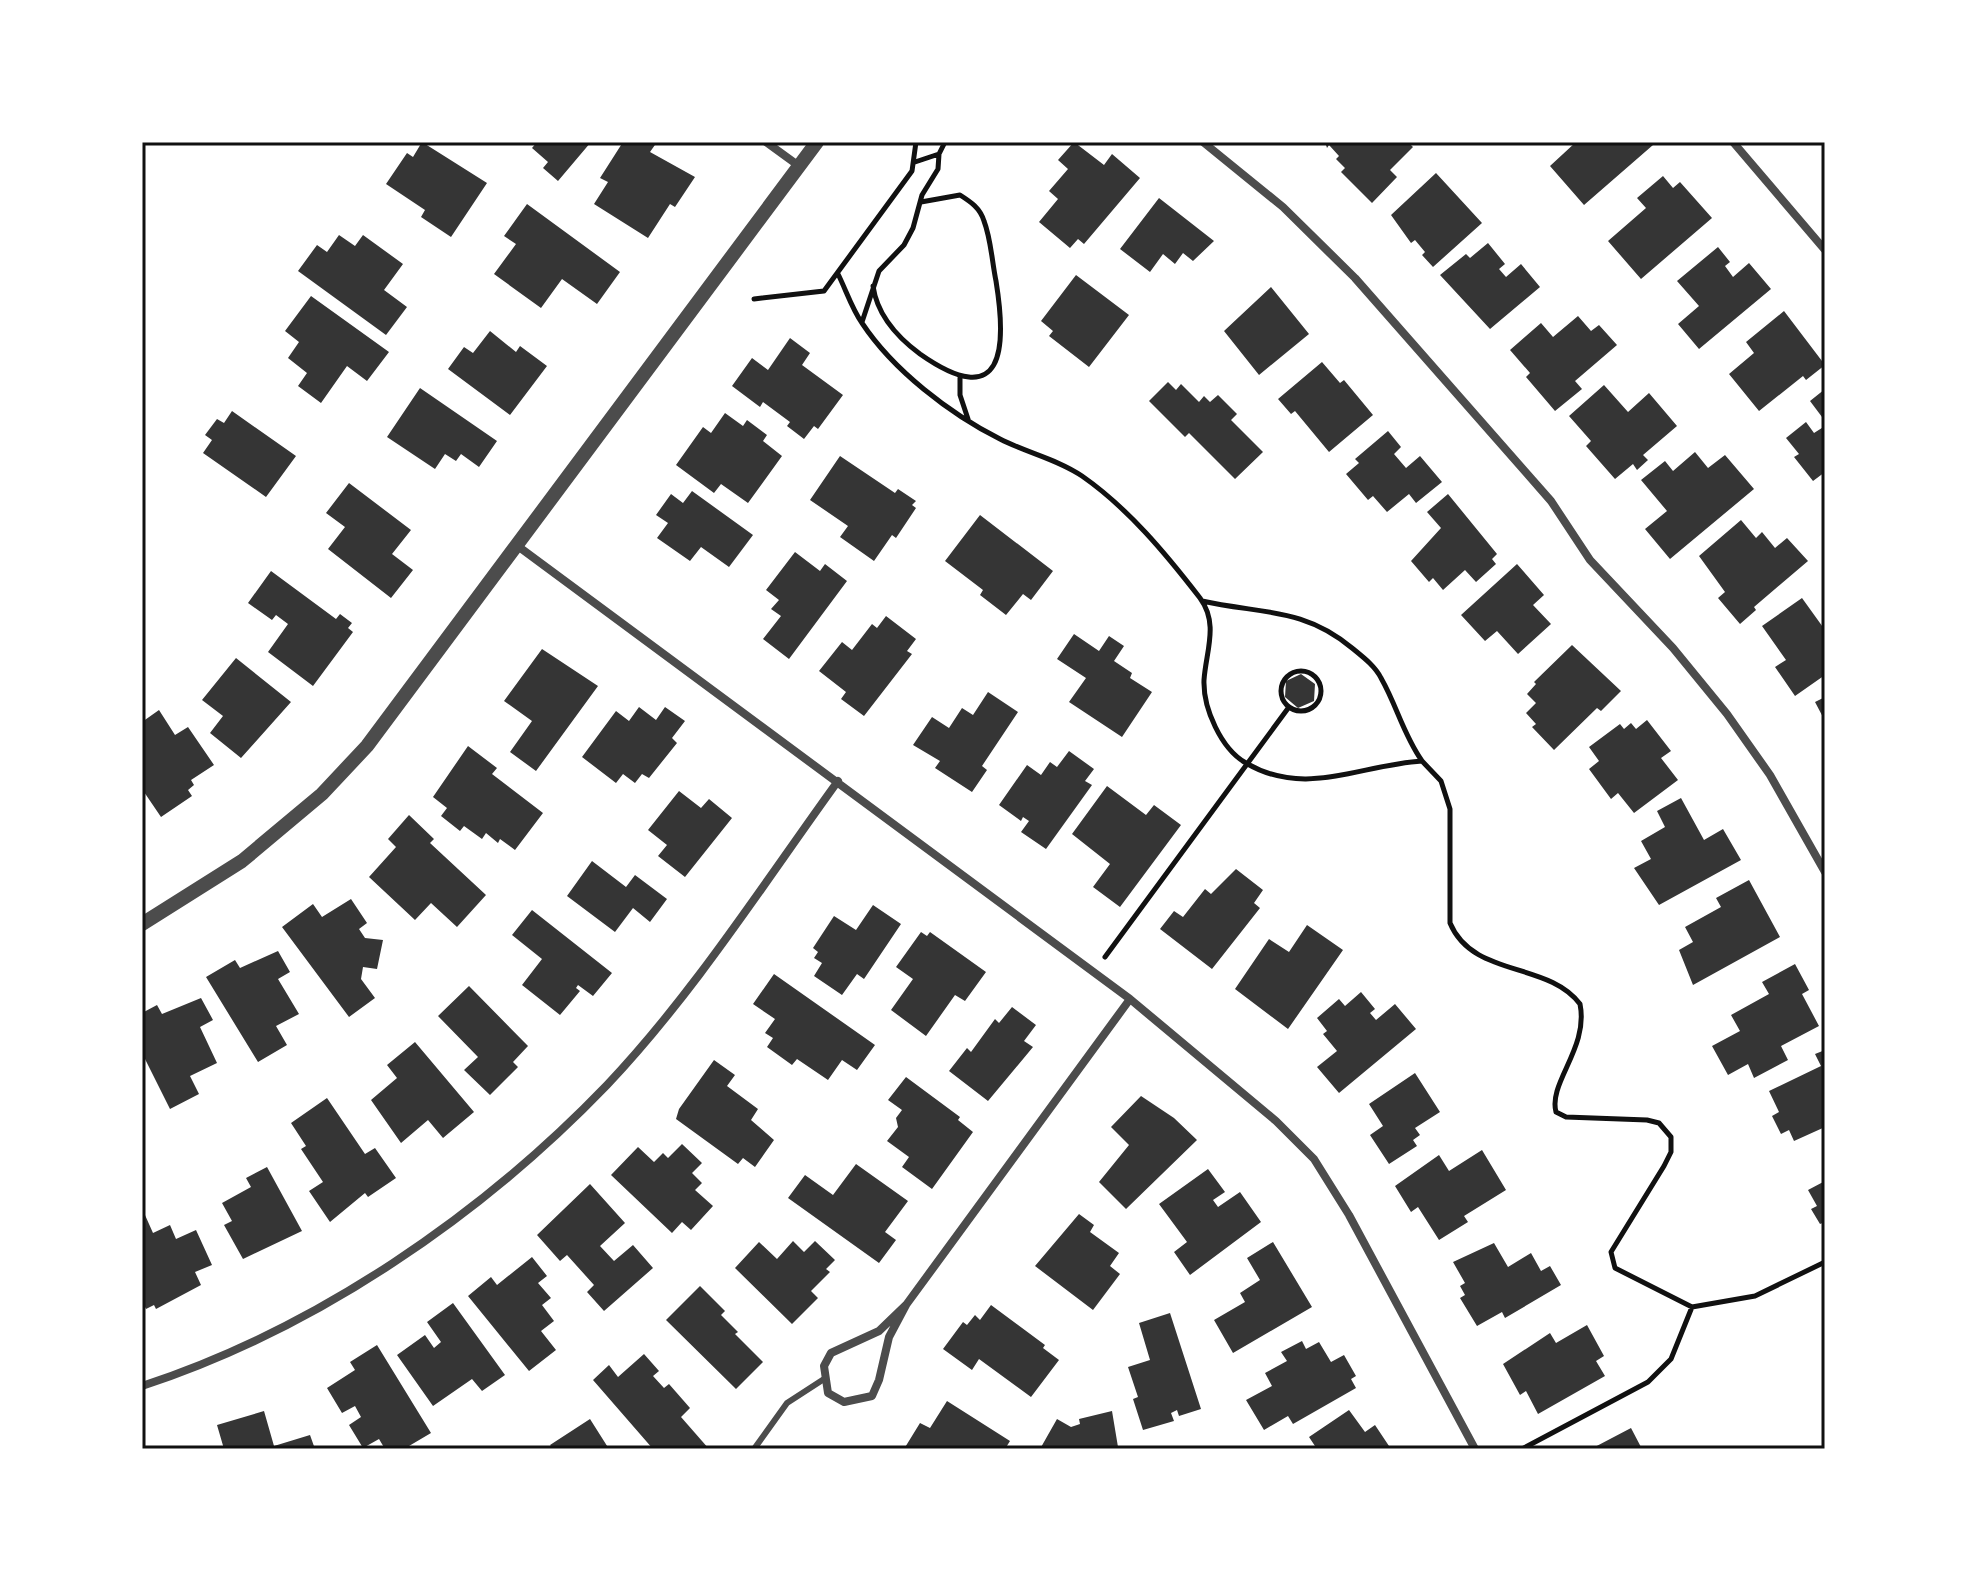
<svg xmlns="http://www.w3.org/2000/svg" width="1967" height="1591" viewBox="0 0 1967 1591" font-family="'Sofia Sans Condensed',sans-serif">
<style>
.building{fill:#353535}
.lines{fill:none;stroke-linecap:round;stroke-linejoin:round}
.path{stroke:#111;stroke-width:5}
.service{stroke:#4c4c4c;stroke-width:6}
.minor{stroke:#4c4c4c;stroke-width:8}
.tertiary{stroke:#4c4c4c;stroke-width:14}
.neatline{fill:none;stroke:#111;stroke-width:3}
</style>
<rect width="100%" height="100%" fill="#fff"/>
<path class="building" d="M422 142 487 183 451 237 421 217 425 210 386 184 407 153 413 157Z
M537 142H591L558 181 543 168 548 162 532 148Z
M623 142H657L650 152 695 177 675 207 670 204 648 238 594 204 608 182 600 178Z
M1074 142 1104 165 1112 154 1140 178 1084 244 1078 239 1070 248 1039 222 1058 199 1049 191 1068 169 1058 160Z
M1325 142H1408L1413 147 1390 170 1397 177 1372 203 1341 172 1345 168 1336 159 1339 156 1329 145 1327 148Z
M1576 142H1650L1653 145 1584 205 1550 166Z
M1436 173 1482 223 1433 267 1422 255 1425 252 1415 240 1411 243 1391 215Z
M1663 176 1673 188 1680 182 1712 218 1641 279 1608 241 1646 208 1637 198Z
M1159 198 1214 241 1193 261 1183 253 1175 264 1163 254 1150 272 1120 249Z
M527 204 620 272 597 304 562 279 541 308 494 274 516 244 504 236Z
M339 235 355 246 363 235 403 264 384 290 407 307 386 335 298 271 317 245 327 252Z
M1488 243 1505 264 1499 269 1506 277 1521 264 1540 287 1490 329 1440 275 1466 254 1470 258Z
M1718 247 1730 262 1725 266 1733 277 1749 263 1771 289 1699 349 1678 324 1699 306 1677 281Z
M1076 275 1129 315 1089 367 1049 336 1053 331 1041 321Z
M1271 287 1309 334 1259 375 1224 331Z
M311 296 389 352 367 381 347 366 321 403 298 386 307 373 288 358 299 342 285 331Z
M1784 311 1825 365 1806 380 1803 376 1759 411 1729 374 1754 353 1746 342Z
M1578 316 1591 331 1599 325 1617 345 1575 381 1582 389 1555 411 1526 377 1530 373 1510 350 1541 323 1553 337Z
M490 331 516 352 520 346 547 366 510 415 448 369 464 347 473 353Z
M790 338 810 353 802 365 843 395 818 429 814 426 804 439 787 426 790 422 763 402 760 407 732 386 752 358 768 370Z
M1322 362 1340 383 1344 380 1373 415 1329 452 1295 411 1291 414 1278 399Z
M1168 382 1176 390 1181 384 1199 402 1204 396 1210 402 1218 395 1237 414 1231 420 1263 452 1235 479 1189 433 1185 437 1149 401Z
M1604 385 1628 412 1649 393 1677 426 1643 455 1648 460 1637 470 1633 464 1615 479 1586 446 1591 441 1569 416Z
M420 388 497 441 479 467 461 454 456 461 445 454 435 469 387 437Z
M1825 389V421L1810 401Z
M232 411 296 456 266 497 203 453 212 440 205 435 217 419 224 423Z
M725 413 743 426 747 420 767 435 763 441 782 456 748 503 721 484 714 493 676 465 703 427 711 433Z
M1806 422 1814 433 1825 426V472L1813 481 1794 457 1799 454 1786 438Z
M1388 431 1401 447 1394 454 1406 468 1420 456 1442 482 1416 503 1409 494 1387 512 1373 496 1368 500 1346 474 1359 463 1355 459Z
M1695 452 1708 468 1725 455 1754 489 1670 559 1645 529 1667 511 1641 480 1665 461 1673 471Z
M840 456 895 493 898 489 916 501 912 505 916 508 896 538 892 535 874 561 840 537 848 526 810 500Z
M349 483 411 530 392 554 413 570 391 598 328 549 345 527 326 513Z
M692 491 753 535 729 567 701 547 690 561 657 538 668 523 656 515 671 494 683 503Z
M1448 494 1497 554 1492 559 1496 564 1476 582 1465 570 1443 590 1433 578 1429 582 1411 561 1441 528 1427 512Z
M980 515 1053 571 1031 600 1023 594 1006 615 980 595 983 590 945 561Z
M1741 520 1756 538 1762 532 1775 548 1787 538 1808 561 1754 607 1756 610 1740 624 1718 598 1725 592 1699 556Z
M795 552 820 571 825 564 847 581 789 659 763 639 781 616 771 609 779 600 766 590Z
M1517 564 1544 595 1533 605 1551 624 1518 654 1497 631 1485 641 1461 615Z
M271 571 336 619 340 614 352 623 348 628 353 632 313 686 268 652 288 624 276 615 272 620 248 603Z
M1802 598 1825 630V675L1795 696 1775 667 1786 660 1762 626Z
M886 616 916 639 907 651 912 654 864 716 841 699 846 692 819 671 842 642 852 650 872 624 877 628Z
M1074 634 1099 651 1109 636 1124 646 1114 661 1132 673 1130 678 1152 692 1122 737 1069 702 1086 678 1057 659Z
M1572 645 1621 691 1601 711 1597 708 1554 750 1532 727 1536 724 1526 713 1536 703 1527 694 1536 684 1534 682Z
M542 649 598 686 536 771 510 752 532 721 504 701Z
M236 658 291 702 241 758 210 733 223 716 202 700Z
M1301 674 1315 684 1314 701 1298 708 1285 697 1286 681Z
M988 692 1018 712 982 766 987 770 972 792 935 768 940 761 913 745 932 717 949 728 962 708 973 715Z
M1825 697V721L1815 702Z
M639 707 656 720 665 707 685 721 672 738 677 743 649 778 642 774 635 783 623 774 616 783 582 757 616 711 629 721Z
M159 710 175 735 188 727 214 765 191 780 194 785 188 790 192 796 161 817 142 789V722Z
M1647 720 1671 751 1661 758 1678 780 1634 813 1618 793 1611 799 1589 769 1599 761 1589 747 1620 724 1624 729 1631 723 1636 729Z
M468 746 497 768 492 774 543 813 515 850 500 839 498 843 486 833 482 839 464 826 460 831 441 816 447 808 433 797Z
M1069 751 1094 769 1085 781 1092 785 1046 849 1021 832 1029 821 1023 817 1021 821 999 805 1027 765 1041 775 1050 762 1057 767Z
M1107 786 1146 815 1154 805 1181 825 1120 907 1093 887 1110 864 1072 834Z
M679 791 701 808 709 799 732 818 685 877 658 856 667 845 648 830Z
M1681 798 1704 840 1723 829 1741 860 1659 905 1634 868 1651 859 1641 841 1665 827 1657 811Z
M409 815 434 839 430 843 486 895 457 927 431 903 415 920 369 877 396 847 388 839Z
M592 861 626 887 635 875 667 899 650 922 633 908 615 932 567 896Z
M1236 869 1263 890 1254 903 1260 908 1212 969 1160 929 1174 911 1183 917 1205 889 1211 894Z
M1749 880 1780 937 1693 985 1679 950 1693 942 1685 927 1721 907 1716 898Z
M351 899 367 923 359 929 365 938 383 940 377 969 363 967 361 979 375 998 349 1017 282 927 313 904 322 917Z
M873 905 901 924 864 979 857 974 842 995 814 976 822 963 814 958 818 952 813 948 834 916 856 930Z
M532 910 612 973 593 996 578 985 576 988 580 991 560 1015 522 985 542 959 512 935Z
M1307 925 1343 950 1288 1029 1235 989 1269 939 1289 952Z
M921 932 927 936 930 932 986 972 965 1001 955 995 926 1036 891 1010 913 979 896 967Z
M278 951 290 972 278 979 299 1014 276 1026 287 1045 258 1062 206 977 235 960 240 968Z
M1795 964 1809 990 1802 994 1819 1026 1781 1046 1788 1060 1754 1078 1748 1064 1728 1075 1712 1046 1740 1031 1731 1015 1769 994 1762 982Z
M774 974 875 1045 857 1070 842 1060 828 1080 797 1059 792 1065 767 1047 773 1038 765 1033 775 1019 753 1004Z
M469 986 528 1046 513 1062 518 1067 490 1095 464 1070 478 1057 438 1016Z
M1361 992 1375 1009 1370 1013 1376 1020 1395 1004 1416 1029 1339 1093 1317 1067 1337 1051 1323 1034 1327 1031 1317 1018 1339 999 1345 1006Z
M201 998 213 1020 200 1027 217 1063 190 1076 199 1094 170 1109 142 1053V1013L157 1005 162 1014Z
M1012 1007 1036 1025 1024 1041 1033 1047 988 1101 949 1071 967 1048 971 1052 995 1019 999 1023Z
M415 1042 474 1112 443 1138 428 1120 401 1143 371 1100 397 1078 387 1065Z
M1825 1050V1127L1794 1141 1789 1130 1781 1134 1772 1116 1779 1112 1769 1091 1821 1066 1815 1054Z
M714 1060 735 1075 727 1086 758 1109 751 1120 774 1140 755 1167 743 1158 738 1164 676 1119 679 1109Z
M1415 1073 1440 1112 1415 1128 1420 1135 1413 1140 1417 1146 1389 1164 1370 1135 1383 1126 1369 1104Z
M906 1077 960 1117 958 1120 973 1132 932 1189 902 1167 909 1157 887 1141 898 1127 896 1118 902 1110 888 1100Z
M1141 1096 1174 1118 1197 1140 1126 1209 1099 1182 1129 1145 1111 1127Z
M327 1098 365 1154 375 1148 396 1178 368 1197 365 1193 330 1222 309 1191 323 1182 301 1149 306 1146 291 1123Z
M682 1144 702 1163 692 1173 702 1183 695 1190 713 1206 691 1230 682 1222 672 1233 611 1175 638 1147 654 1162 663 1153 668 1158Z
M1482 1150 1506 1190 1464 1216 1468 1222 1439 1240 1418 1207 1411 1212 1395 1186 1439 1155 1449 1171Z
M856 1164 908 1201 885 1232 896 1240 879 1263 788 1198 805 1175 833 1195Z
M267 1167 302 1231 243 1259 224 1225 232 1221 222 1203 251 1187 246 1178Z
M1208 1169 1225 1192 1213 1200 1218 1207 1240 1192 1261 1222 1190 1275 1174 1252 1187 1242 1159 1204Z
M1825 1181V1222L1820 1224 1811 1209 1817 1206 1808 1190Z
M590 1184 625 1223 600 1246 614 1261 633 1245 653 1268 604 1311 587 1292 594 1285 567 1255 560 1261 537 1235Z
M1079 1214 1094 1225 1090 1232 1119 1253 1110 1266 1120 1274 1093 1310 1035 1266Z
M145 1215 153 1233 170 1225 176 1239 196 1230 212 1265 195 1272 201 1285 156 1309 154 1305 146 1309 142 1301V1216Z
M793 1241 804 1252 815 1241 835 1260 826 1269 830 1272 811 1291 818 1298 792 1324 735 1268 759 1242 777 1259Z
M1273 1242 1312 1307 1233 1353 1214 1320 1245 1302 1240 1293 1260 1280 1247 1258Z
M1494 1243 1508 1267 1531 1253 1541 1271 1550 1266 1561 1285 1505 1318 1502 1312 1477 1326 1460 1298 1465 1295 1460 1286 1465 1283 1453 1262Z
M532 1257 547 1276 538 1283 551 1298 542 1305 554 1321 541 1331 556 1350 529 1371 468 1296 491 1277 497 1285Z
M700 1286 725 1311 721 1315 738 1332 735 1334 763 1362 736 1389 666 1320Z
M453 1303 505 1375 482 1391 472 1379 433 1406 397 1355 425 1335 434 1348 441 1342 427 1322Z
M991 1305 1045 1345 1043 1348 1059 1360 1031 1397 979 1359 972 1370 943 1349 963 1322 967 1325 975 1315 980 1320Z
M1170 1313 1201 1409 1179 1416 1177 1410 1171 1413 1174 1421 1143 1430 1133 1399 1138 1397 1128 1367 1150 1360 1139 1323Z
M1587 1325 1604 1356 1596 1361 1605 1376 1538 1414 1526 1391 1520 1395 1503 1364 1550 1333 1556 1343Z
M1302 1341 1306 1349 1319 1342 1331 1362 1344 1355 1356 1376 1351 1379 1356 1388 1293 1424 1288 1416 1264 1430 1246 1400 1272 1386 1265 1373 1287 1361 1281 1352Z
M377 1345 431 1433 409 1446 411 1449H385L379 1439 363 1448 349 1425 361 1417 355 1406 342 1413 327 1388 355 1370 350 1362Z
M644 1354 659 1371 653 1376 664 1388 669 1384 690 1408 681 1417 709 1449H653L593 1380 609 1365 618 1377Z
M947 1401 1010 1441 1005 1449H904L920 1423 930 1428Z
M1349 1410 1365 1432 1375 1425 1391 1449H1312L1315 1446 1309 1437Z
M264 1411 274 1446 310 1435 315 1449H224L217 1425Z
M1112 1411 1118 1447 1040 1449 1057 1419 1071 1427 1080 1424 1079 1419Z
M590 1419 609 1449H553L550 1445Z
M1631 1428 1642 1449H1591Z"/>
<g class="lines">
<path class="path" d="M939 154 945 142
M838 274C846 290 852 309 862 323 893 370 950 414 1000 439 1027 453 1057 459 1082 476 1128 508 1166 554 1200 598 1219 624 1206 651 1204 680 1203 708 1221 749 1246 763 1305 798 1359 765 1422 761 1403 734 1397 706 1381 678 1375 666 1363 657 1352 648 1303 607 1260 614 1202 601
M873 286C877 314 897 337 920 354 1004 413 1007 349 996 281 992 262 991 239 984 221 980 208 971 202 960 195L921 202
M754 299 824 291 912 171 916 142
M862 322 879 271 904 245 913 228 922 195 938 169 939 154 915 162
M960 376V395L968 419
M1281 691a20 20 0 1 1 40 0a20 20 0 1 1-40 0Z
M1422 761 1441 781 1450 809V923C1473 978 1548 961 1580 1004 1589 1048 1548 1083 1556 1112L1566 1117 1647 1120 1659 1123 1671 1137V1152L1664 1166 1611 1252 1615 1268 1692 1307 1755 1296 1825 1262
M1105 957 1289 707
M1522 1449 1648 1382 1671 1359 1692 1307"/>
<path class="service" d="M754 1449 787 1403 824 1379"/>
<path class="minor" d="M766 142 799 166
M1203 142 1283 207 1355 278 1551 501 1590 560 1673 648 1727 714 1770 775 1825 872
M1733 142 1825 250
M519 547 1130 999 1276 1121 1314 1159 1349 1215 1475 1449
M906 1305 879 1331 831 1353 824 1366 828 1393 844 1402 872 1396 879 1380 889 1337 906 1305 1130 999
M142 1386C316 1329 481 1216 607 1085 694 993 764 883 838 781"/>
<path class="tertiary" d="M142 924 242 861 322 794 367 746 817 142"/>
</g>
<rect width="1967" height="1591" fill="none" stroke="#ffffff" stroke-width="288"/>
<rect x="144" y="144" width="1679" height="1303" class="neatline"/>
</svg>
